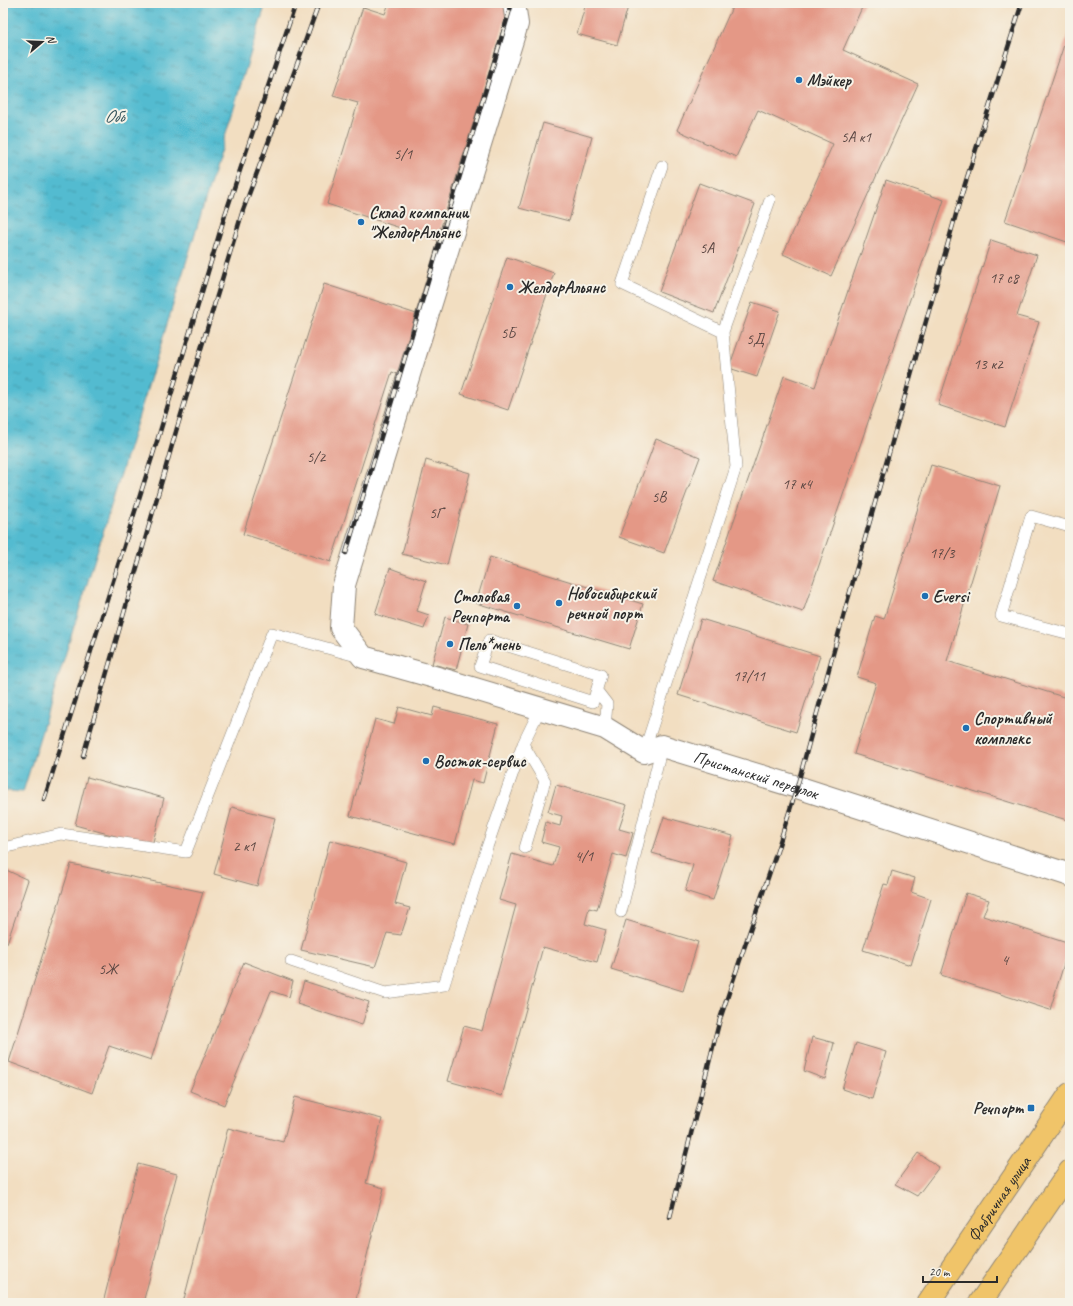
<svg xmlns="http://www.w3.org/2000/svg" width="1073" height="1306" viewBox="0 0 1073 1306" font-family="Caveat,sans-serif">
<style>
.water{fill:url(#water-ripples);stroke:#3e737e}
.building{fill:#e49886}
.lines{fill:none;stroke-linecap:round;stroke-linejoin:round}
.lane-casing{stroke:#8e8476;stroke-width:12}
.street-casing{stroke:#8e8476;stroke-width:24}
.primary-casing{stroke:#8e8476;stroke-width:24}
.lane{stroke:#fff;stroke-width:11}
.street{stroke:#fff;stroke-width:22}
.primary{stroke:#f0c469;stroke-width:22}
.rail-casing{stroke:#2b2b2b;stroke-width:4.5}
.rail{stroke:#f7f3e8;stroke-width:3;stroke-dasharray:9;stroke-linecap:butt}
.poi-dot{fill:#1f6fb2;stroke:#f7f3e8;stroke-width:1.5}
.labels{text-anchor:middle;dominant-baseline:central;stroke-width:4;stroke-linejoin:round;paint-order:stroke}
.number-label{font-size:15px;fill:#594642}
.poi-label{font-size:17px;font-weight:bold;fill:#2b2b2b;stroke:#f7f3e8;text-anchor:start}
.street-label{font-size:17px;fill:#2b2b2b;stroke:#f7f3e8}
.water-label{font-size:18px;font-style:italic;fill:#37565d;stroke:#f7f3e8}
</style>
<defs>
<pattern id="water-ripples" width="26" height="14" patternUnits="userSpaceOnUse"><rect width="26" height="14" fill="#52bbd0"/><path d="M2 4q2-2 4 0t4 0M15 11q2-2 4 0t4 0" fill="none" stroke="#4498a9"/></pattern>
</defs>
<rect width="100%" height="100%" fill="#f7f3e8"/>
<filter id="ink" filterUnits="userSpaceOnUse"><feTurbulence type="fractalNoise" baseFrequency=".025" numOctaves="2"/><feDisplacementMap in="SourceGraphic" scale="8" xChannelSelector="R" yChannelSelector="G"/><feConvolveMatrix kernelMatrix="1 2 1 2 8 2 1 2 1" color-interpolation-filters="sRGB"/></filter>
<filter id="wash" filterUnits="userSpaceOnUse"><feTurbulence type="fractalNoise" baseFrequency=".012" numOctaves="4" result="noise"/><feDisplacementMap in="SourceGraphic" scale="16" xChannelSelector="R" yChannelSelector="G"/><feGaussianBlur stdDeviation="0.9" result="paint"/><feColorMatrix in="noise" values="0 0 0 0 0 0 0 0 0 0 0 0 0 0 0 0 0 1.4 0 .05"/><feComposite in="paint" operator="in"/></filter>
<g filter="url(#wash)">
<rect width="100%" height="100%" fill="#f2dec1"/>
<path class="water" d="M3 3H266L23 792 6 791 3 793Z"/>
<g id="blocks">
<path class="building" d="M389 3H507L510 4 437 240 327 204 358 103 333 96 363 7 385 14Z
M586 3H629L617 45 577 34Z
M734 3H864L843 50 918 84 831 276 783 254 833 144 758 110 736 157 677 130Z
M1070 27V243L1005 221Z
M543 123 592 137 569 221 519 208Z
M886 180 944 200 803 612 713 581 784 376 815 387Z
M699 183 755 204 714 313 659 292Z
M991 240 1037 255 1017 316 1039 322 1005 427 938 405Z
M507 257 554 273 508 410 461 394Z
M324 284 435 320 416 380 392 372 331 562 243 534Z
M752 302 780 311 757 377 729 368Z
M656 439 700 457 664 553 619 537Z
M426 460 470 473 447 565 402 554Z
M931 465 1000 486 947 661 1070 699V821L854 754 876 683 857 677 875 616 884 619Z
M490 557 643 604 629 649 476 603Z
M390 568 426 581 417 611 429 615 424 629 375 614Z
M445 617 468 624 456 670 432 664Z
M701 619 820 656 796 732 678 695Z
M399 707 432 716 434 707 498 724 483 783 472 780 455 844 350 816 375 719 394 724Z
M87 777 164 798 152 846 75 825Z
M556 785 627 805 619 829 633 833 626 858 613 854 597 910 589 908 585 924 606 930 597 962 543 947 502 1096 448 1081 464 1026 482 1031 516 905 499 900 512 854 553 866 559 847 541 842 546 822 560 826 562 816 548 812Z
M232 807 275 818 257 886 214 874Z
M664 817 733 836 713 900 685 891 693 865 652 853Z
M330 840 406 862 395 904 410 908 401 935 387 933 375 967 301 950Z
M71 864 203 892 151 1060 109 1046 92 1093 9 1062Z
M4 869 28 880 7 943 3 942Z
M892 871 915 878 911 892 931 899 911 965 863 950 884 884 888 885Z
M966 893 989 900 983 916 1070 944 1050 1010 941 975Z
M626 920 698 942 683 991 611 969Z
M244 962 293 981 289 997 271 991 224 1105 190 1091Z
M304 981 369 1002 362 1025 297 1004Z
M812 1037 834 1043 825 1079 804 1071Z
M856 1043 886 1052 872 1099 842 1089Z
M295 1097 382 1119 366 1183 384 1188 355 1303H183L228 1128 283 1142Z
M918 1153 939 1167 917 1196 895 1184Z
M138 1164 177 1174 144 1299 159 1303H103Z"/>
</g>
</g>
<g filter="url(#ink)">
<use href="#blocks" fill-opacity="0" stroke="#8e8476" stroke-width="1"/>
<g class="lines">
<g class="lane-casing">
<path id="lane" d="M662 166 622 284 723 332
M1070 527 1031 516 1001 616 1070 634
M489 640 601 675 593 702 480 666Z
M597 691 607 704 605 728
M523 744 545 781 525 848
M644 752 736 467 723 332 770 200
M3 848 61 834 186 852 272 633 360 657
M621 912 662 746
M291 961 385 993 444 985 486 850 518 758 523 744 540 709"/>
</g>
<g class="street-casing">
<g id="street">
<path id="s1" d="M514 3 517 24 344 585 341 628 363 657 445 680 605 728 644 752 662 746 797 787 1070 875"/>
</g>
</g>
<g class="primary-casing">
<g id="primary">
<path id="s2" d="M928 1303 1070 1094"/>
<path d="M980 1303 1070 1171"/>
</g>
</g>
<use href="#lane" class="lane"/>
<use href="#street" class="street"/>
<use href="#primary" class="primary"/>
<g class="rail-casing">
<path id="rail" d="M346 553 512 3
M83 756 177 428 243 210 283 103 319 3
M44 800 159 435 225 215 296 3
M670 1217 720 1019 777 851 797 787 843 617 960 200 1022 3"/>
</g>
<use href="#rail" class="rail"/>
</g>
</g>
<g class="poi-dot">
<circle cx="799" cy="80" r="4"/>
<circle cx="361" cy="222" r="4"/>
<circle cx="510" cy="287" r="4"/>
<circle cx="925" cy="596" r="4"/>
<circle cx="559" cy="603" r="4"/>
<circle cx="517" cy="606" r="4"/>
<circle cx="450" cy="644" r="4"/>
<circle cx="966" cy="728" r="4"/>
<circle cx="426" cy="761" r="4"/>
<rect x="1027" y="1104" width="8" height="8" rx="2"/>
</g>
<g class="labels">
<g class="number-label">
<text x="856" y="137">5А к1</text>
<text x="403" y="154">5/1</text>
<text x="707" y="248">5А</text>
<text x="1004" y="278">17 с8</text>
<text x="508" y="333">5Б</text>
<text x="755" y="339">5Д</text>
<text x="988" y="364">13 к2</text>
<text x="316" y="457">5/2</text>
<text x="797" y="484">17 к4</text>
<text x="659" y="497">5В</text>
<text x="436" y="513">5Г</text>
<text x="942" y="553">17/3</text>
<text x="749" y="676">17/11</text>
<text x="244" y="846">2 к1</text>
<text x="584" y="856">4/1</text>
<text x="1005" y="960">4</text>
<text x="108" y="969">5Ж</text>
</g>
<g class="poi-label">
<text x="807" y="80">Мэйкер</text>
<text x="369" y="212">Склад компании<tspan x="369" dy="20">"ЖелдорАльянс</tspan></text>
<text x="518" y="287">ЖелдорАльянс</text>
<text x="567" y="593">Новосибирский<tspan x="567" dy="20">речной порт</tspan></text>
<text x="509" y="596" text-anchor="end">Столовая<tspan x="509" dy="20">Речпорта</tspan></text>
<text x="933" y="596">Eversi</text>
<text x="458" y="644">Пель*мень</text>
<text x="974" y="718">Спортивный<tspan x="974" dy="20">комплекс</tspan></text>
<text x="434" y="761">Восток-сервис</text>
<text x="1023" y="1108" text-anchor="end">Речпорт</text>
</g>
<g class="street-label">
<text stroke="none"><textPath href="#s1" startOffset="1103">Пристанский переулок</textPath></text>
<text stroke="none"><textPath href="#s2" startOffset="126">Фабричная улица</textPath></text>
</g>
<g class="water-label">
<text x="114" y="116">Обь</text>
</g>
</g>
<rect width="1073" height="1306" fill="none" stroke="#f7f3e8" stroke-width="16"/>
<g transform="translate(42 42) rotate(71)" stroke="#f7f3e8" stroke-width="3" paint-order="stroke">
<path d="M0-3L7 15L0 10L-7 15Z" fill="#2b2b2b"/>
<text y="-6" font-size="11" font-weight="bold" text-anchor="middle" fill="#2b2b2b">N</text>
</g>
<path d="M923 1276v6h74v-6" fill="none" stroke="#2b2b2b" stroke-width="2"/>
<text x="929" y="1276" font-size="12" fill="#2b2b2b" stroke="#f7f3e8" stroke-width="3" paint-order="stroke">20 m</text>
</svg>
